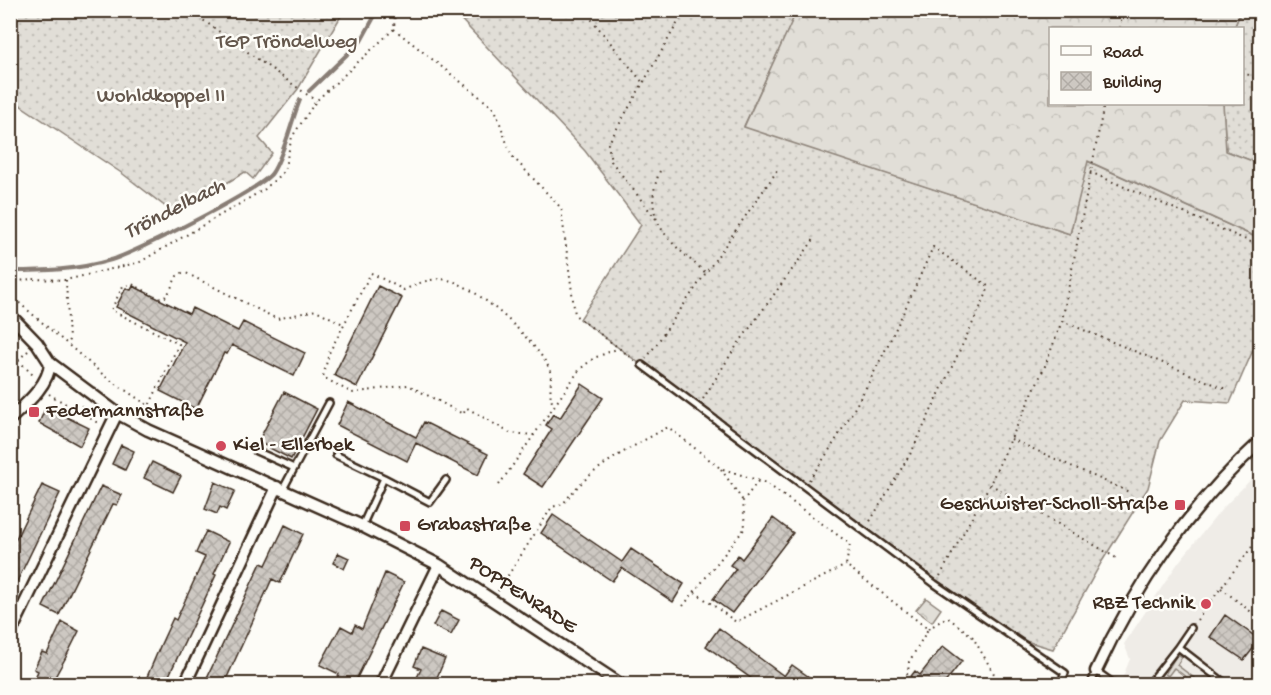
<svg xmlns="http://www.w3.org/2000/svg" width="1271" height="695" viewBox="0 0 1271 695" font-family="'Gochi Hand',sans-serif">
<style>
.built{fill:#efece7}
.grass{fill:url(#grass-dots);stroke:#8e847a;stroke-width:1.5}
.forest{fill:url(#forest-crowns);stroke:#8e847a;stroke-width:1.5}
.lines{fill:none;stroke-linecap:round;stroke-linejoin:round}
.stream{stroke:#887d74;stroke-width:4}
.building{fill:url(#building-cross-hatch);stroke:#3b2a1e;stroke-width:1.5}
.service-casing{stroke:#3b2a1e;stroke-width:10}
.minor-casing{stroke:#3b2a1e;stroke-width:15}
.path{stroke:#3b2a1e;stroke-width:2;stroke-dasharray:1.5 4.5;stroke-linecap:butt}
.service{stroke:#fdfcf7;stroke-width:5}
.minor{stroke:#fdfcf7;stroke-width:10}
.poi-dot{fill:#d1495b;stroke:#fdfcf7;stroke-width:2}
.labels{text-anchor:middle;dominant-baseline:central;stroke-width:5;stroke-linejoin:round;paint-order:stroke}
.park-label{font-size:21px;fill:#64574c;stroke:#fdfcf7}
.poi-label{font-size:21px;fill:#3b2a1e;stroke:#fdfcf7;text-anchor:start}
.street-label{font-size:21px;fill:#3b2a1e;stroke:#fdfcf7}
.water-label{font-size:22px;font-style:italic;fill:#615349;stroke:#fdfcf7}
</style>
<defs>
<pattern id="grass-dots" width="8" height="8" patternUnits="userSpaceOnUse" patternTransform="scale(1.5)"><rect width="8" height="8" fill="#e1ded7"/><path d="M2 2h.1M6 6h.1" fill="none" stroke="#c2bfb8" stroke-width="1.8" stroke-linecap="round"/></pattern>
<pattern id="forest-crowns" width="20" height="18" patternUnits="userSpaceOnUse" patternTransform="scale(1.5)"><rect width="20" height="18" fill="#e1ded7"/><path d="M2 6a3 3 0 1 1 6 0M12 15a3 3 0 1 1 6 0" fill="none" stroke="#c2bfb8"/></pattern>
<pattern id="building-cross-hatch" width="8" height="8" patternUnits="userSpaceOnUse" patternTransform="scale(1.5)"><rect width="8" height="8" fill="#cdc8c2"/><path d="M0 0l8 8M0 8l8-8" fill="none" stroke="#b1aca6"/></pattern>
</defs>
<rect width="100%" height="100%" fill="#fdfcf7"/>
<filter id="ink" filterUnits="userSpaceOnUse"><feTurbulence type="fractalNoise" baseFrequency=".0167" numOctaves="2"/><feDisplacementMap in="SourceGraphic" scale="12" xChannelSelector="R" yChannelSelector="G"/><feConvolveMatrix kernelMatrix="1 2 1 2 8 2 1 2 1" color-interpolation-filters="sRGB"/></filter>
<g filter="url(#ink)">
<path class="built" d="M1260 470V684H1120L1130 659 1124 644 1178 563 1222 509Z"/>
<path class="grass" d="M10 11 11 10 344 11 298 89 259 138 272 153 253 179 245 172 175 214 123 174 11 99Z
M453 11H797L744 126 1070 234 1087 161 1260 239V334L1230 403 1185 400 1160 441 1148 488 1101 563 1053 649 1012 637 935 584 580 319 641 225 585 151Z
M1241 11H1260V164L1226 151 1223 104H1242V28H1234Z
M1179 655 1182 657 1177 665 1202 684H1195L1174 668 1168 676 1165 674 1176 656Z"/>
<path class="forest" d="M797 10 1241 11 1234 28H1050V104H1223L1226 151 1260 164V239L1088 161 1070 234 744 127Z
M926 598 941 609 932 622 916 610Z"/>
<g class="lines">
<path class="stream" d="M309 91 361 41 378 10
M10 271C45 271 77 270 111 260 133 254 261 189 272 173 284 155 291 122 300 100"/>
</g>
<path class="building" d="M133 286 189 314 192 308 238 331 243 322 305 353 294 376 232 345 227 354 224 353 196 409 160 391 185 342 116 307 126 288 131 290Z
M378 286 402 298 357 387 334 375Z
M582 384 603 398 543 487 523 474 552 429 546 425 553 414 560 418Z
M284 392 317 409 291 459 258 442Z
M348 402 416 437 424 422 488 454 478 475 416 443 407 461 337 425Z
M46 407 89 428 80 446 39 423Z
M121 445 134 451 125 470 112 464Z
M152 462 181 476 173 492 144 478Z
M215 482 235 491 226 510 220 507 217 514 205 509Z
M42 485 60 493 10 596V551Z
M101 486 122 495 117 505 113 504 59 615 43 607Z
M553 515 622 562 631 549 684 584 673 602 622 568 612 581 541 533Z
M773 518 793 533 732 613 713 599 736 569 730 565 738 555 742 559Z
M285 525 303 534 280 583 272 579 224 684H204L261 563 266 565Z
M206 531 229 542 214 574 216 575 165 684H144L161 644 173 618 176 620 205 557 196 553Z
M338 553 349 558 344 569 333 563Z
M385 573 404 582 354 684H334L339 674 320 665 341 626 352 632 355 625 362 629Z
M441 611 459 620 451 635 433 626Z
M1225 615 1260 640 1244 660 1210 637Z
M62 622 79 631 66 657 51 684H32L38 671 34 669 42 652 47 654Z
M719 628 784 676 792 665 819 684H759L706 646Z
M943 646 962 661 944 684H905L915 671 920 675Z
M421 649 445 659 434 684H414L421 669 414 666Z"/>
<g class="lines">
<g class="service-casing">
<path id="service" d="M642 365 935 584 1065 673 1060 684
M256 451 294 468
M336 455 384 478 362 526
M384 478 430 502 446 480
M283 489 329 403
M1178 647 1191 628
M1091 684 1096 671 1114 684
M1149 684 1178 647 1226 684"/>
</g>
<g class="minor-casing">
<path id="minor" d="M10 315 37 343 50 363 117 413 148 430 360 525 439 565 620 684
M10 419C25 405 49 385 50 363
M10 634 117 413
M1096 671C1135 586 1191 505 1260 442
M185 684 277 487
M381 684 439 565"/>
</g>
<path class="path" d="M189 10 316 101
M584 10 643 83
M1120 28 1123 10
M394 29 495 109 511 155 561 208 575 315 636 361
M1242 72 1260 80
M660 171C639 221 671 243 706 273
M1090 172 1260 246
M656 219 611 161 608 144 685 10
M66 280 69 340 67 343
M10 283 30 279 66 280 140 262 265 189 284 171 292 137 316 101 394 29 395 10
M10 295 107 378 149 406 179 344 111 310 123 286 132 284 161 299 167 296 177 276 184 272 277 319 316 310 343 324
M1062 321 1228 390
M10 352 34 376
M646 359 779 168
M18 360 29 350
M49 394 98 423
M703 399 733 351 815 238
M77 411 85 403
M534 435 510 433 467 408 463 414 408 385 352 393 323 377 329 353 371 273 404 290C419 283 431 277 448 280 477 286 534 340 548 366 555 378 546 393 554 406
M1011 439 1129 492
M721 469 743 501
M809 480C861 407 897 328 933 247L988 286 987 293 912 451 869 523
M990 484 1118 559
M499 485 580 369 594 358 619 348
M940 576 990 484 1045 366 1062 321 1104 104
M1221 588 1260 619
M498 591 552 507 563 504C590 467 629 449 668 427L720 468 766 483 850 544 846 565 928 629 909 662 908 673 899 684
M695 592 736 622 846 565
M683 606 745 528 743 501 759 480
M1197 620 1260 536
M928 629 947 617 972 636 1000 684
M1073 679 1080 684
M1249 684 1260 673"/>
<use href="#service" class="service"/>
<use href="#minor" class="minor"/>
</g>
</g>
<g class="poi-dot">
<rect x="28" y="406" width="12" height="12" rx="3"/>
<circle cx="221" cy="446" r="6"/>
<rect x="1174" y="499" width="12" height="12" rx="3"/>
<rect x="399" y="520" width="12" height="12" rx="3"/>
<circle cx="1206" cy="604" r="6"/>
</g>
<g class="labels">
<g class="park-label">
<text x="287" y="43">TGP Tröndelweg</text>
<text x="161" y="97">Wohldkoppel II</text>
</g>
<g class="poi-label">
<text x="46" y="412">Federmannstraße</text>
<text x="233" y="446">Kiel - Ellerbek</text>
<text x="1168" y="505" text-anchor="end">Geschwister-Scholl-Straße</text>
<text x="417" y="526">Grabastraße</text>
<text x="1194" y="604" text-anchor="end">RBZ Technik</text>
</g>
<g class="street-label">
<text transform="translate(522 596) rotate(33)">POPPENRADE</text>
</g>
<g class="water-label">
<text transform="translate(175 210) rotate(-27)">Tröndelbach</text>
</g>
</g>
<rect width="1271" height="695" fill="none" stroke="#fdfcf7" stroke-width="36"/>
<rect x="18" y="18" width="1235" height="659" fill="none" stroke="#3b2a1e" stroke-width="2" filter="url(#ink)"/>
<rect x="1049" y="27" width="195" height="78" fill="#fdfcf7" stroke="#afa8a0" stroke-width="1.5"/>
<rect x="1061" y="46" width="30" height="9" fill="#fdfcf7" stroke="#afa8a0" stroke-width="1.5"/>
<text x="1103" y="57" font-size="18" fill="#3b2a1e">Road</text>
<rect x="1061" y="72" width="30" height="18" fill="url(#building-cross-hatch)" stroke="#afa8a0" stroke-width="1.5"/>
<text x="1103" y="87" font-size="18" fill="#3b2a1e">Building</text>
</svg>
